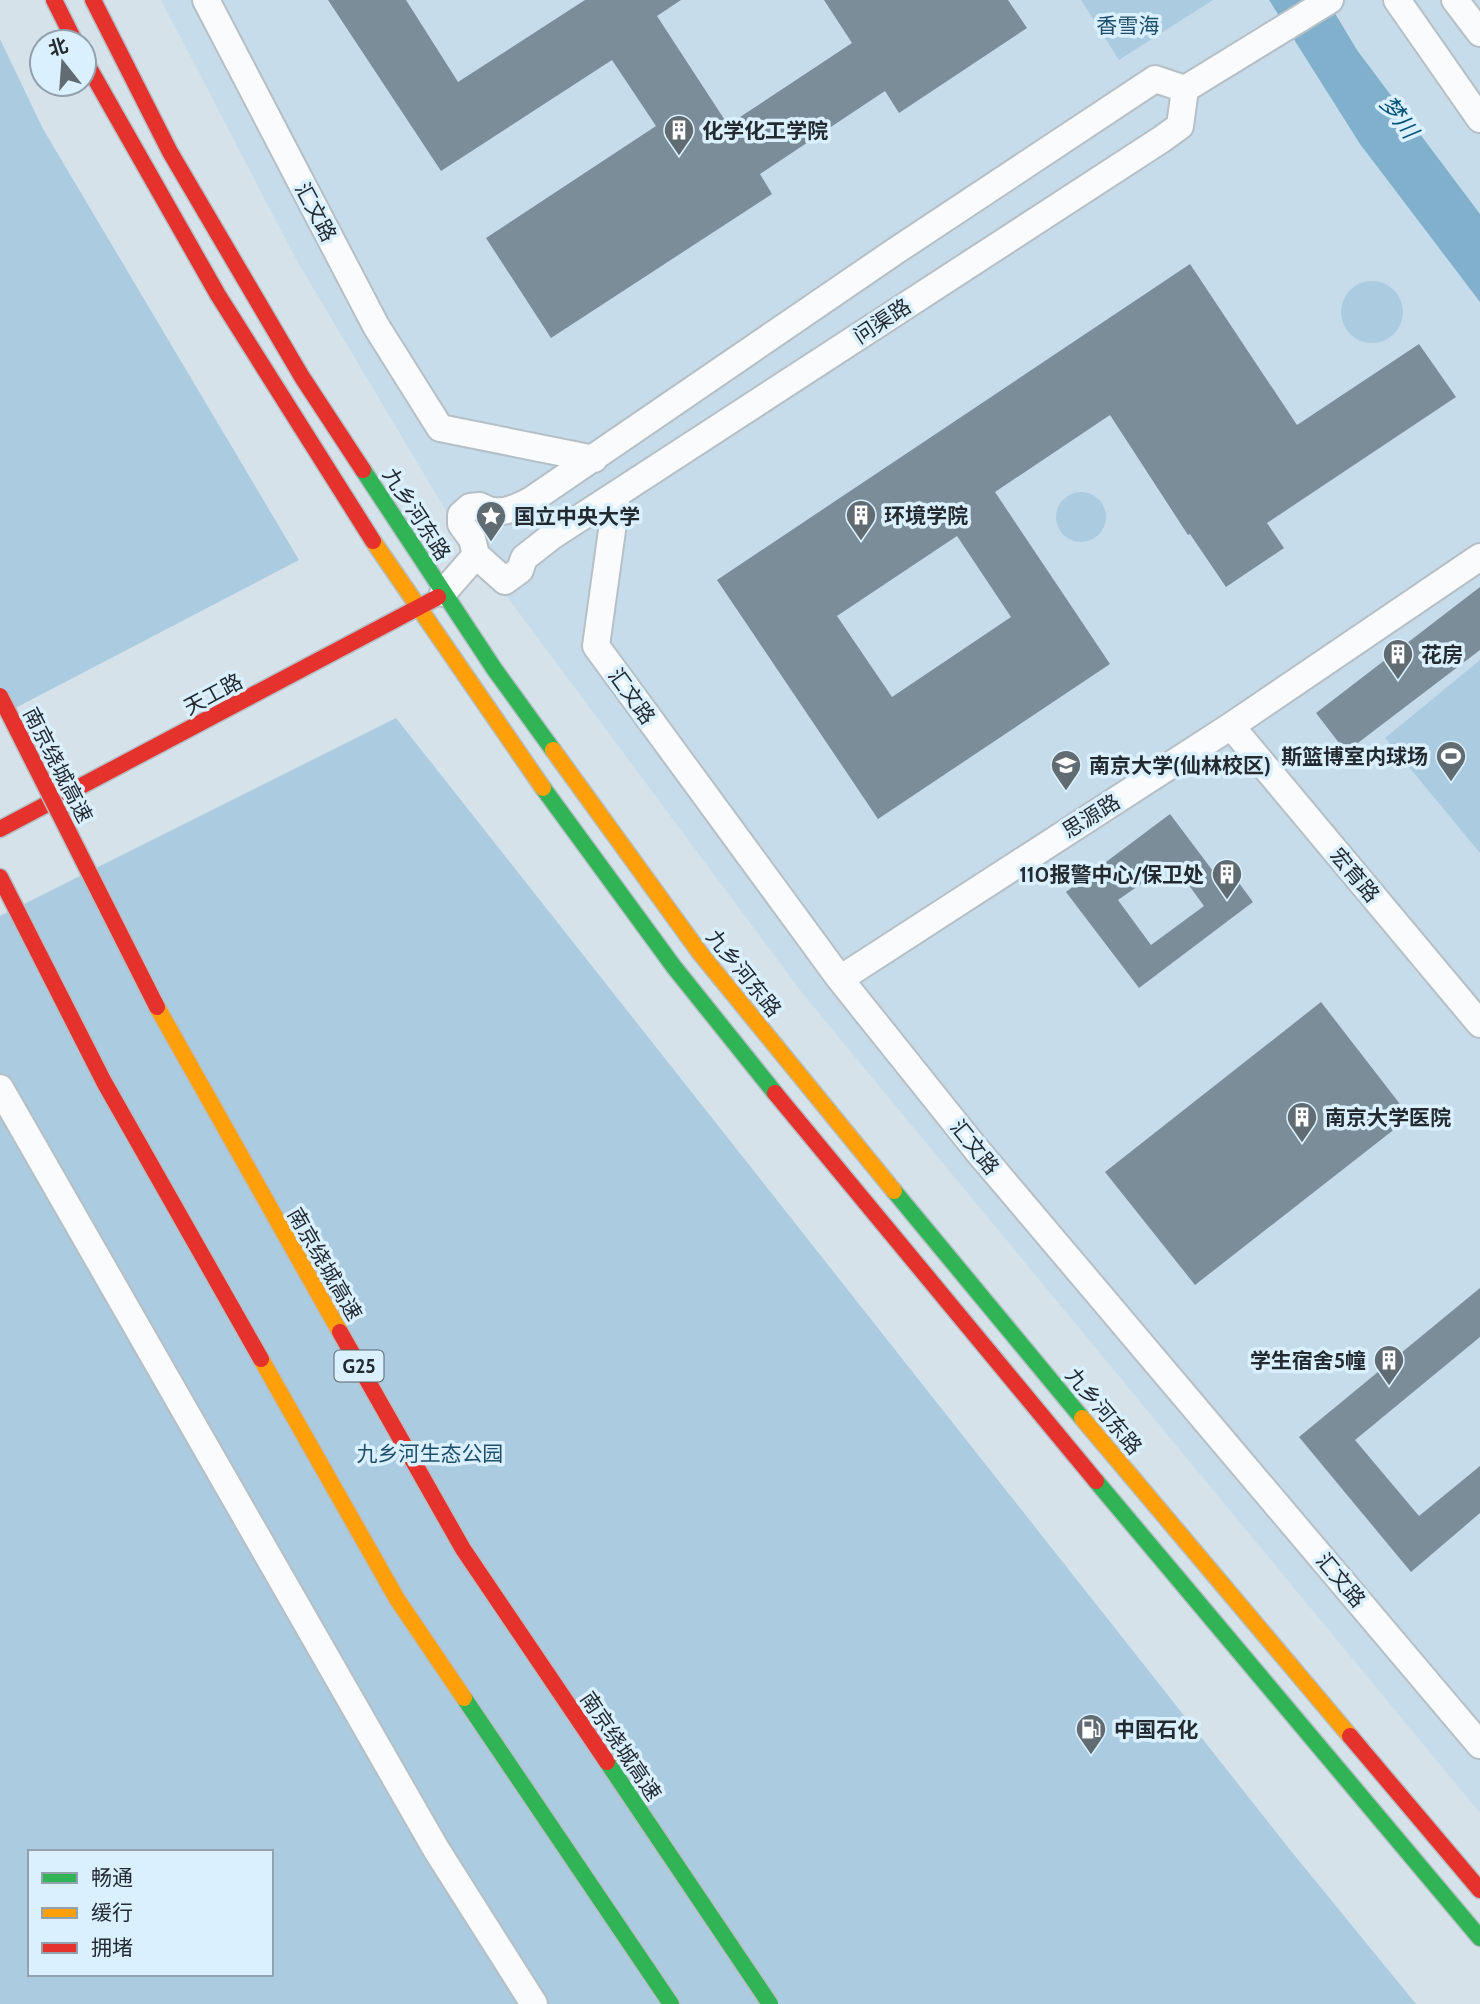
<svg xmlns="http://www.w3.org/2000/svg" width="1480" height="2004" viewBox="0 0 1480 2004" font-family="Cabin,'Noto Sans SC',sans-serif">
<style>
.built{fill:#c7dceb}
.green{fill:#abcbe0;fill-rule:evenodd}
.water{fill:#81b0cd}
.building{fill:#7a8d98;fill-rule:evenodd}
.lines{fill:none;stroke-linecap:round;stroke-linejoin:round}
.street-casing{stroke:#b5bfc5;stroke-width:30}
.fast-casing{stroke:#b5bfc5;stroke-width:19}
.slow-casing{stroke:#b5bfc5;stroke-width:19}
.jam-casing{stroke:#b5bfc5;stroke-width:19}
.street{stroke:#f9fbfc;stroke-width:26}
.fast{stroke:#30b455;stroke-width:16}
.slow{stroke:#ff9f0a;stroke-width:16}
.jam{stroke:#e5322d;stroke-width:16}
.fast-bridge-casing{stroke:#b8bec3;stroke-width:19;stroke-linecap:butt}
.slow-bridge-casing{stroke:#b8bec3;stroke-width:19;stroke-linecap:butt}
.jam-bridge-casing{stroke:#b8bec3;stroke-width:19;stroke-linecap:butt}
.fast-bridge{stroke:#30b455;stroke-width:16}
.slow-bridge{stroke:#ff9f0a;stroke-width:16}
.jam-bridge{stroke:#e5322d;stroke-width:16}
.labels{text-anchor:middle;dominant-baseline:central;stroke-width:7;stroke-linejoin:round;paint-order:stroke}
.shield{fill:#daf0ff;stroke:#5a666f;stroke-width:2}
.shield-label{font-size:19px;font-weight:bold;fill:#232b31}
.park-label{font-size:21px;fill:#1e4e6a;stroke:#daf0ff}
.poi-label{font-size:21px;font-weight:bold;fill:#232b31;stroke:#daf0ff;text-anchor:start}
.street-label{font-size:21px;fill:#232b31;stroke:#daf0ff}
.water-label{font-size:23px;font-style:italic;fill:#005278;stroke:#daf0ff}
</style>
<rect width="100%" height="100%" fill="#d5e2ea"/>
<path class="built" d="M161 0H1480V1813L803 994 458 531 297 261Z"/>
<path class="green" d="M1081 0H1213L1119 60Z
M0 39 43 129 299 560 0 716Z
M1341 312a31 31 0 1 1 62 0a31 31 0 1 1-62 0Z
M1056 517a25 25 0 1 1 50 0a25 25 0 1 1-50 0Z
M1480 660V853L1385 738Z
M396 718 1291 1851 1416 2004H0V916ZM30 1852H271V1974H30Z"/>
<path class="water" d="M1269 0H1327L1357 50 1480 214V302L1360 144Z"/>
<path class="building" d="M328 0H406L458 82 585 0H681L657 16 728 125 852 43 824 0H1008L1027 28 899 113 885 91 760 174 772 194 551 338 486 238 656 126 612 60 441 171Z
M1190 264 1297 425 1419 344 1456 397 1267 523 1284 548 1226 587 1190 534 1188 535 1110 415 995 492 1110 664 878 819 717 580ZM957 536 1011 617 892 697 837 616Z
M1480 587V650L1346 752 1316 713Z
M1170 814 1225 887 1236 879 1253 902 1139 988 1066 892ZM1172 862 1204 906 1151 945 1118 900Z
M1321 1002 1410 1117 1195 1285 1105 1172Z
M1480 1288V1337L1355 1440 1419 1516 1480 1466V1513L1411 1572 1299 1437Z"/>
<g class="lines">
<g class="street-casing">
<path id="street" d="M206 0 376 326 440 428 594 459
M1397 0 1480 119
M1455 0 1480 33
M1185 89 1155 79 897 250 533 499C515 509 498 517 480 506L470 507 461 515V524L472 539 476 555 505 581 520 570 524 558 552 536 1162 139 1180 126 1185 89 1330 0
M617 494 596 646 840 979 976 1149 1480 1745
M443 593 476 555
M1231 726 1480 1024
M840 979 1231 726 1480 557
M0 1088 436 1849 534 2004"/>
</g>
<g class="fast-casing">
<path id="fast" d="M363 470 495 670 553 750
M543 788 674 967 775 1093
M894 1191 1082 1418
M1096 1481 1480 1938
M464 1698 671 2004"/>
</g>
<g class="slow-casing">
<path id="slow" d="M373 541 543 788
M553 750 700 953 894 1191
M261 1359 397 1599 464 1698
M1082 1418 1350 1736"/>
</g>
<g class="jam-casing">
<path id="jam" d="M54 0 75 42
M93 0 170 152 302 377 363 470
M84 59 218 295 373 541
M0 829 438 597
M0 877 104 1082 261 1359
M775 1093 1096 1481
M1350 1736 1480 1890"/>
</g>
<use href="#street" class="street"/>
<use href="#fast" class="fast"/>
<use href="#slow" class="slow"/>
<use href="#jam" class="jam"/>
<g class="fast-bridge-casing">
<path id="fast-bridge" d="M607 1762 770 2004"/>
</g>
<g class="slow-bridge-casing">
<path id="slow-bridge" d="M157 1007 340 1332"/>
</g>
<g class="jam-bridge-casing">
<path id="jam-bridge" d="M0 696 157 1007
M340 1332 463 1549 607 1762"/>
</g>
<use href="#fast-bridge" class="fast-bridge"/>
<use href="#slow-bridge" class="slow-bridge"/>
<use href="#jam-bridge" class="jam-bridge"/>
</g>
<defs>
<g id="building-pin" transform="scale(1.575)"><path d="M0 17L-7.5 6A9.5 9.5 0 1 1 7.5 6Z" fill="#616b72" stroke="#daf0ff"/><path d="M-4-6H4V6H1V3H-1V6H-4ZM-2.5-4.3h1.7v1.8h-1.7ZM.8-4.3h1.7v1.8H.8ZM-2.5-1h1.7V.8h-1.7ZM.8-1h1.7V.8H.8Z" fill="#fff"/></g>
<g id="sight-pin" transform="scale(1.575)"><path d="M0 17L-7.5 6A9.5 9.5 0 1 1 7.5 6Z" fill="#616b72" stroke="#daf0ff"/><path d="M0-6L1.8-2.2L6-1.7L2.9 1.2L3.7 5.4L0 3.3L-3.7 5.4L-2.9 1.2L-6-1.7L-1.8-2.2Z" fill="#fff"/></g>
<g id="stadium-pin" transform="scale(1.575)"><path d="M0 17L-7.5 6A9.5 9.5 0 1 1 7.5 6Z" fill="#616b72" stroke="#daf0ff"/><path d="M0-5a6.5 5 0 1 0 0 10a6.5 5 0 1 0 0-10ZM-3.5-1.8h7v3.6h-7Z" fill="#fff"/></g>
<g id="university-pin" transform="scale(1.575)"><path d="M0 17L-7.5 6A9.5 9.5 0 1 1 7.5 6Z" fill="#616b72" stroke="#daf0ff"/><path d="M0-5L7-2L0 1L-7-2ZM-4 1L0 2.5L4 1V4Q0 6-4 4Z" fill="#fff"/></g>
<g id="fuel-pin" transform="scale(1.575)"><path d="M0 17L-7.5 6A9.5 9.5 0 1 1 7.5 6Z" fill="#616b72" stroke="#daf0ff"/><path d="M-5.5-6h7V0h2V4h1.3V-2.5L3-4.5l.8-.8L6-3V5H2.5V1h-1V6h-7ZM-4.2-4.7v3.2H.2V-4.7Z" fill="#fff"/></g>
</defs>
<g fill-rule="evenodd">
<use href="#building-pin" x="679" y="130"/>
<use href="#building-pin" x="861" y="515"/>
<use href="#sight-pin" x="491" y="516"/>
<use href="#building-pin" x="1398" y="654"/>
<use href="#stadium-pin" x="1451" y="756"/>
<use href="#university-pin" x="1066" y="765"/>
<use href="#building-pin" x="1227" y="874"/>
<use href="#building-pin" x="1302" y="1117"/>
<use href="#building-pin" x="1389" y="1360"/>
<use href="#fuel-pin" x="1091" y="1729"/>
</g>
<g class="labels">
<rect class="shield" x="334.5" y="1350.5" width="49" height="31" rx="5"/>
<g class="shield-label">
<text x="359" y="1366">G25</text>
</g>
<g class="park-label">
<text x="1128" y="25">香雪海</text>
<text x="430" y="1453">九乡河生态公园</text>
</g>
<g class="poi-label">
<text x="702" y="130">化学化工学院</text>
<text x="884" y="515">环境学院</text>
<text x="514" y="516">国立中央大学</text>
<text x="1421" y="654">花房</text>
<text x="1428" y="756" text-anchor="end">斯篮博室内球场</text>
<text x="1089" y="765">南京大学(仙林校区)</text>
<text x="1204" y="874" text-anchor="end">110报警中心/保卫处</text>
<text x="1325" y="1117">南京大学医院</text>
<text x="1366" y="1360" text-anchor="end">学生宿舍5幢</text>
<text x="1114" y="1729">中国石化</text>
</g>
<g class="street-label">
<text transform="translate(316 212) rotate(62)">汇文路</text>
<text transform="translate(882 321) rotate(-33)">问渠路</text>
<text transform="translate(417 514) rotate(57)">九乡河东路</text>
<text transform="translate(213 694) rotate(-28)">天工路</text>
<text transform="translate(632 696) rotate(54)">汇文路</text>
<text transform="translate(58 765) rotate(63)">南京绕城高速</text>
<text transform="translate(1091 816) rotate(-32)">思源路</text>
<text transform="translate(1355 875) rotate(50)">宏育路</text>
<text transform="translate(744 973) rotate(51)">九乡河东路</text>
<text transform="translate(975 1147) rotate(51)">汇文路</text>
<text transform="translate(325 1264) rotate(60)">南京绕城高速</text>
<text transform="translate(1104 1411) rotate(50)">九乡河东路</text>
<text transform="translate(1341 1580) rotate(50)">汇文路</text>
<text transform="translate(621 1746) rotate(56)">南京绕城高速</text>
</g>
<g class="water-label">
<text transform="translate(1399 117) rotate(53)">梦川</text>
</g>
</g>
<rect x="28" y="1850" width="245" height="126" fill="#daf0ff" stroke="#91a1ad" stroke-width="2"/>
<rect x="42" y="1873" width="35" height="10" fill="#30b455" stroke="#91a1ad" stroke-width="2"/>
<text x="91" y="1885" font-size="21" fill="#232b31">畅通</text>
<rect x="42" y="1908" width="35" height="10" fill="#ff9f0a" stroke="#91a1ad" stroke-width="2"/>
<text x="91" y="1920" font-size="21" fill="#232b31">缓行</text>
<rect x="42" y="1943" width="35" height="10" fill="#e5322d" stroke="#91a1ad" stroke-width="2"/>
<text x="91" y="1955" font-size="21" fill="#232b31">拥堵</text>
<g transform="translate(63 63) rotate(343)"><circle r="33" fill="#daf0ff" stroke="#91a1ad" stroke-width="2"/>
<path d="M0-5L12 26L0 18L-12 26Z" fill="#616b72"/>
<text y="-10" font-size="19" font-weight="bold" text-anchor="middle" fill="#232b31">北</text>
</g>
</svg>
